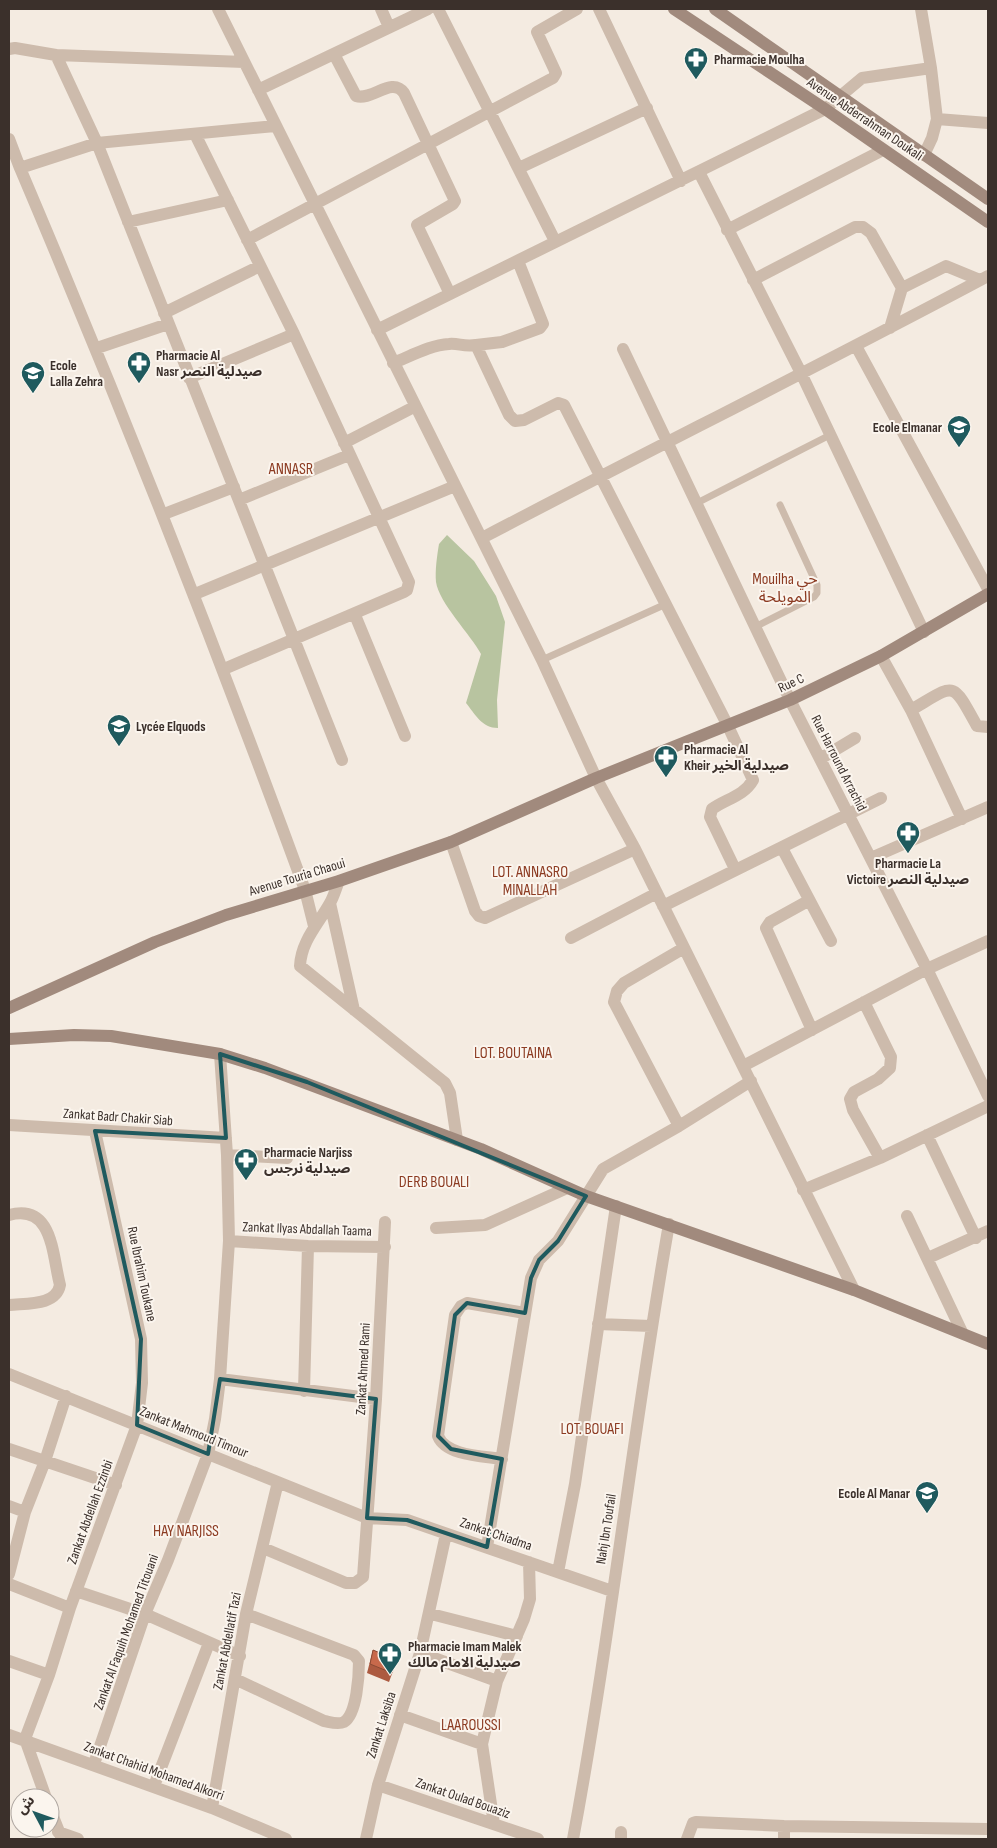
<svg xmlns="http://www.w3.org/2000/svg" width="997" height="1848" viewBox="0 0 997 1848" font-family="'Sofia Sans Condensed','Noto Sans Arabic',sans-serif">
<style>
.green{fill:#b8c4a0}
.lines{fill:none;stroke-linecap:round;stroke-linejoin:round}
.lane{stroke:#cdbbac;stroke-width:7}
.street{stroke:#cdbbac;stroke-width:12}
.secondary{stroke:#a18a7d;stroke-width:12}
.wall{fill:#ac5a40}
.building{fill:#c8694b;stroke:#8c4a34}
.marked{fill:none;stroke:#1f5a5e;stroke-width:4;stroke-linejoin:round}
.labels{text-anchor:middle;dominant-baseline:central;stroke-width:4;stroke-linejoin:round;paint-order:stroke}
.poi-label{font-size:14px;font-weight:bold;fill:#3b302b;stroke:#fbf5ee;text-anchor:start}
.street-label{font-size:14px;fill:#3b302b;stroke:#fbf5ee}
.quarter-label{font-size:16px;fill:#8c3b22;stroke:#fbf5ee}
</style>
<rect width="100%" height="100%" fill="#f4ebe1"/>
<path class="green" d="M447 535 474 561 496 596 505 622 497 700 498 728C482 728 475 714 466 703L481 654C471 635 439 603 436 582 435 570 437 556 439 544Z"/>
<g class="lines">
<path class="lane" d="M697 503 830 435
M755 627 814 597 817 593V585L780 505
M542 660 666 604"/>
<path class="street" d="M218 9 542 660 596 778 635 849 854 1290
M381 9 389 27
M438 9 555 241
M599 9 681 181
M9 49 15 48 56 55
M334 54 356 96C372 101 392 76 404 93L455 201 453 204 417 225 450 294
M244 62 56 55 97 143 342 760
M931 68 937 119
M258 90 428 9
M275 126 97 143 20 168C121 406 216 647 305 890L314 926
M195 134 294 334 409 582 407 590 404 592 224 669
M9 139 20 168
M924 155 932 138 937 119 988 123
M519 168 647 108
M699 172 801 373 924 632
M128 222 228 200
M727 230 883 150
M247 240 553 78 556 73 537 32 577 9
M518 261 543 324 540 328 502 342 476 345 509 415 515 421 524 420 558 403 564 405 728 726 753 780C744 796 726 799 712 809L710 817 735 869
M753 280 855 227H863L871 233 902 288
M164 313 260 266
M890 328 902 288 946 266 980 280
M377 330 825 109 862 78 931 68 921 9
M856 346 988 589
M97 348 168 324
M623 349 790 700 927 969 988 1096
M393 363C411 356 430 345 449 344 459 343 463 347 476 345
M189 378 294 334
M344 443 414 407
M239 500 349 455
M164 514 234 487
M482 538C650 450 821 365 988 276
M195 594 455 486
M355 615 405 736
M881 656 911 710 962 819
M911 710C956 684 951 679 977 726L988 727
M820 759 855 738
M451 842 475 911 479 916 485 918 635 849
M782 848 831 941
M871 858 988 807
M339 881C336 888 334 896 330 903 319 923 301 941 300 966L445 1083 450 1093 457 1140
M808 901 770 922 766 928 812 1030
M330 903 354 1010
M663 906 881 798
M571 938 657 893
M864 1002 891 1057 890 1068 878 1079 854 1092 850 1099 853 1110 880 1158
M743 1066 927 969 988 941
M9 1125 226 1138
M679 1126 614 1002 617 991 624 983 684 948
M927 1135 976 1238
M227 1155 287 1158
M803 1190 880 1158 988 1106
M9 1215C53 1203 52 1254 60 1285 56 1306 27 1303 9 1305
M907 1216 962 1332
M436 1228 485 1225 567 1188
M229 1241 308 1246 385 1247
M928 1258 988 1231
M598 1324 651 1326
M9 1374 367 1518 407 1520 612 1591
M220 1379 376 1399
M304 1391 308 1246
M9 1449 116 1485
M502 1459C483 1456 446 1456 438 1436L455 1315 461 1306 467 1303 525 1313
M9 1506 25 1512
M487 1547 531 1278 539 1260 558 1241 603 1169 679 1126 751 1081
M263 1548 346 1583H355L363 1577 376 1399 385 1222
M558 1572 575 1484 616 1206
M9 1574 25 1512 45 1461 66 1396
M9 1584 70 1608
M76 1591 145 1614 240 1656
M431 1614 517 1636
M420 1653 497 1681
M9 1661 49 1675 70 1608 137 1425 142 1383 141 1339 95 1131
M235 1679 324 1721C330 1722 338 1725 344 1722 357 1714 359 1675 359 1661L354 1655 246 1614
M400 1715 482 1744
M9 1735 212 1808 286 1839
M94 1764 145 1614 168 1560 208 1454 215 1419 220 1379 229 1241 227 1155 220 1054
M378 1785 538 1839
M154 1786 209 1643
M46 1798 25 1739 49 1675
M212 1808 246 1614 278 1482
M50 1809 62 1839
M494 1824 482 1744 497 1681 524 1619 530 1599 529 1562
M58 1832 78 1839
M366 1839 378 1785 420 1653 446 1534
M573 1839C611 1635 633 1428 669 1224
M621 1839V1832
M687 1839 693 1823 696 1822 784 1826 988 1829
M784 1839V1826"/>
<path class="secondary" d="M674 9 825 109 988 222
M715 9 988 199
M9 1008 155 942 226 915 339 881 451 842 596 778 790 700 881 656 988 594
M9 1039 74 1035 111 1036 220 1054 265 1068 481 1149 586 1196 854 1290 988 1344"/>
</g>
<path class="wall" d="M373 1650 397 1660 389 1682 367 1673Z"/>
<path class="building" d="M373 1650 397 1660 392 1673 370 1664Z"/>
<path class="marked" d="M220 1054 307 1082 586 1196 558 1241 539 1260 531 1278 525 1313 467 1303 455 1315 438 1436 451 1449 502 1459 487 1547 407 1520 367 1518 376 1399 220 1379 208 1454 137 1425 141 1339 95 1131 226 1138Z"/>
<defs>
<g id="pharmacy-pin" transform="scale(1.25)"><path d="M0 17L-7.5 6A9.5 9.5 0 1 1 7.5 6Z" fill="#1f5a5e" stroke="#fbf5ee"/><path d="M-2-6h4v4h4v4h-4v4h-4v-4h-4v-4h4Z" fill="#fff"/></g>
<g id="school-pin" transform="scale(1.25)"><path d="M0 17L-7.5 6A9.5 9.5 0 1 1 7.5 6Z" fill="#1f5a5e" stroke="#fbf5ee"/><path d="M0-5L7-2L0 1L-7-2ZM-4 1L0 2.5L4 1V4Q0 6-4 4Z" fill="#fff"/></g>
</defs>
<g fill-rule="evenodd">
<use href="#pharmacy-pin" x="696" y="59"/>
<use href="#pharmacy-pin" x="139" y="363"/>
<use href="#school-pin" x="33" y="373"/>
<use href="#school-pin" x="959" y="427"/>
<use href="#school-pin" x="119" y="726"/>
<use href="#pharmacy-pin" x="666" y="757"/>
<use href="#pharmacy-pin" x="908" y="833"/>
<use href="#pharmacy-pin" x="246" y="1160"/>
<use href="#school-pin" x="927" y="1493"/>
<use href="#pharmacy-pin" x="390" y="1654"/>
</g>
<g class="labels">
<g class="poi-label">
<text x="714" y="59">Pharmacie Moulha</text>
<text x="156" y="355">Pharmacie Al<tspan x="156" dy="16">Nasr صيدلية النصر</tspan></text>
<text x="50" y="365">Ecole<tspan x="50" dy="16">Lalla Zehra</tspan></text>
<text x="942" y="427" text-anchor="end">Ecole Elmanar</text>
<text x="136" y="726">Lycée Elquods</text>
<text x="684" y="749">Pharmacie Al<tspan x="684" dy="16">Kheir صيدلية الخير</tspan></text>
<text x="908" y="863" text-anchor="middle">Pharmacie La<tspan x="908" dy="16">Victoire صيدلية النصر</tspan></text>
<text x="264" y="1152">Pharmacie Narjiss<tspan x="264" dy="16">صيدلية نرجس</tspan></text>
<text x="910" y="1493" text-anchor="end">Ecole Al Manar</text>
<text x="408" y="1646">Pharmacie Imam Malek<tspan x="408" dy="16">صيدلية الامام مالك</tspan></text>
</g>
<g class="street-label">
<text transform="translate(865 119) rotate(34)">Avenue Abderrahman Doukali</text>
<text transform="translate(791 683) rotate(-25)">Rue C</text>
<text transform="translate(839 763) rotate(63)">Rue Harround Arrachid</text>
<text transform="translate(297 877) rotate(-17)">Avenue Touria Chaoui</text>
<text transform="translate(118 1117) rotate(4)">Zankat Badr Chakir Siab</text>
<text transform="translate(307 1229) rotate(2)">Zankat Ilyas Abdallah Taama</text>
<text transform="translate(142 1274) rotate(78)">Rue Ibrahim Toukane</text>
<text transform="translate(363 1369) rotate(-87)">Zankat Ahmed Rami</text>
<text transform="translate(194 1432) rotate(22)">Zankat Mahmoud Timour</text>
<text transform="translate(90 1512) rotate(-70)">Zankat Abdellah Ezzinbi</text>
<text transform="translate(606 1529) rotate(-81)">Nahj Ibn Toufail</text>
<text transform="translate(496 1534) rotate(19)">Zankat Chiadma</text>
<text transform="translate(126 1632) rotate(-70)">Zankat Al Faquih Mohamed Titouani</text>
<text transform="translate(227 1641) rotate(-79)">Zankat Abdellatif Tazi</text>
<text transform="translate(381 1725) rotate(-72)">Zankat Laksiba</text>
<text transform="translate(154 1771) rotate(20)">Zankat Chahid Mohamed Alkorri</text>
<text transform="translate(463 1798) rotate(19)">Zankat Oulad Bouaziz</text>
</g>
<g class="quarter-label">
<text x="291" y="469">ANNASR</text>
<text x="785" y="579">Mouilha حي<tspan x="785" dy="18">المويلحة</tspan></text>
<text x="530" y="872">LOT. ANNASRO<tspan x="530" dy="18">MINALLAH</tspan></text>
<text x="513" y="1053">LOT. BOUTAINA</text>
<text x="434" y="1182">DERB BOUALI</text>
<text x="592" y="1429">LOT. BOUAFI</text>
<text x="186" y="1531">HAY NARJISS</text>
<text x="471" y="1725">LAAROUSSI</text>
</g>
</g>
<rect width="997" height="1848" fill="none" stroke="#3b302b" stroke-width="20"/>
<g transform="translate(35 1813) rotate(311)"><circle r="24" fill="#fbf5ee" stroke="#aea6a0"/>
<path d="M0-4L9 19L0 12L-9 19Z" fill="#1f5a5e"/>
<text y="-8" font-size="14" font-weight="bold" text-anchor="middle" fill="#3b302b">ش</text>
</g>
</svg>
